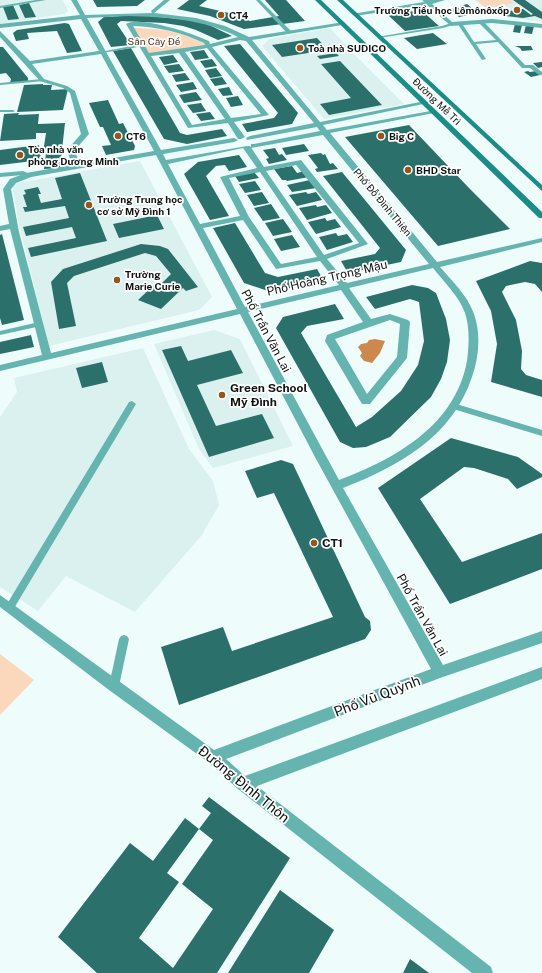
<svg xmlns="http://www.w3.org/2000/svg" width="542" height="973" viewBox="0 0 542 973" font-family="'Public Sans',sans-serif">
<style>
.built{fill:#daf1f0}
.green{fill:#fbd7bc}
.water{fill:#cd884d}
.building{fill:#2c706c}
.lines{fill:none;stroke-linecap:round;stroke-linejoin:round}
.service{fill:#65b4af;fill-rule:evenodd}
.minor{fill:#65b4af;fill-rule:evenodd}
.secondary{fill:#1b8c87;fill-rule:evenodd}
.poi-dot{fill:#94561a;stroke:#fff;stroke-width:1.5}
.labels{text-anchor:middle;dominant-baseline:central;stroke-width:3.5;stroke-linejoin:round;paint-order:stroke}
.far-poi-label{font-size:10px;font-weight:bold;fill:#0f1413;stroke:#fff;text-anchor:start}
.far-park-label{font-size:10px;fill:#503319;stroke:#fff}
.far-street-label{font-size:10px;fill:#0f1413;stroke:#fff}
.street-label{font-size:12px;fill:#0f1413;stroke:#fff}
.poi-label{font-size:12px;font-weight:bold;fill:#0f1413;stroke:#fff;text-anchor:start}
.near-street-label{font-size:14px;fill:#0f1413;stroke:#fff}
</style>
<rect width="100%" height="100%" fill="#eefdfc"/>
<path class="built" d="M0 0H63L68 11 64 14 0 24Z
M475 0H542V22L506 17 502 12 484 7Z
M330 28 355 55 404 104 324 119 262 46 269 39Z
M140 161 212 297 199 310 49 346 19 225 12 184Z
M214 330 240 339 293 446 213 468 199 449 154 344Z
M143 348 189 449 213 481 219 505 202 535 135 612 66 576 38 611 0 587V417L17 392 14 378Z"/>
<path class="green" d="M476 0H510L514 3 486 8Z
M132 28C158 28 186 32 208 46L148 55Z
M0 654 34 680 0 715Z"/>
<path class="water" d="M375 339 385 341 380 353 372 363 364 361 360 356 362 353 358 347 361 344 367 343 369 340Z"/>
<path class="building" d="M93 0H145L137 6 97 7Z
M189 0H207L199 6 233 14 250 21 279 16 265 0H286L305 21 244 29 210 16 177 9Z
M513 0H525L542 12V19L535 16 523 18 506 16 502 12 523 9 531 15 533 14Z
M29 3 36 17 25 18 19 5Z
M467 4 479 14 472 15 460 6Z
M13 5 19 19 8 20 3 7Z
M460 8 468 15 459 17 450 9Z
M421 10 439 26 405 31 388 15Z
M139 15 190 20 205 23 232 36 218 40 196 30 183 26 164 23 121 21 117 24 131 45 111 47 98 22 104 17Z
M65 23 69 24 82 51 67 53 57 31 27 33 29 39 16 41 13 33 17 30Z
M515 24 522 25 520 33 513 32Z
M526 25 534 26 532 34 524 33Z
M433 33 447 44 417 49 404 38Z
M317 38 328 50 282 57 272 45Z
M240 44 298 113 292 124 247 132 242 124 274 118 278 113 224 46Z
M515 46H531L533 50 522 51 520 48Z
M0 47H3L28 78V81L10 83 11 79 6 73 0 74Z
M131 48 180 133 187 135 222 129 227 136 187 144 164 139 113 51Z
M204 50 209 58 195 60 190 52Z
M336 53 339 56 320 59 317 56Z
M173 55 178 62 164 65 159 57Z
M212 59 217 66 205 68 200 61Z
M340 61 382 105 329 115 320 104 351 98 321 64Z
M542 62V67L538 68 533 63Z
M179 64 184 71 169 73 164 66Z
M216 68 222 76 210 78 205 70Z
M528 71 530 72 536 71 540 75 531 77 524 72Z
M185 73 190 80 176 82 172 75Z
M222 77 227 84 215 86 210 79Z
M193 82 197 89 181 92 176 85Z
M43 84V85H52L51 90 68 89 63 110 17 112 24 85Z
M229 87 233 95 223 96 218 89Z
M196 92 202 100 184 103 179 95Z
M238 96 243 105 231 107 226 98Z
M108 100 119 124 123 123 135 146 134 150 106 155 102 146 111 145 103 127H100L89 103Z
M201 103 206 111 193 113 187 105Z
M210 112 215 119 201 121 196 114Z
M19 113 18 115 39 114 38 124 65 123 60 168 44 169 46 153H43L46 133H36V139L0 141 4 114Z
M409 125 469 188 510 229 438 246 345 137Z
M304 144 309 151 286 155 282 148Z
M39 145 41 160 0 165V150Z
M275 148 279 155 282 154 287 160 269 164 266 159 269 158 263 150Z
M321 153 323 155 325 154 330 164 333 163 338 169 317 172 315 169 318 168 308 155Z
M239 155 247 167 229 171 225 165 216 166 206 176 229 216 210 220 184 174 198 162Z
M292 166 297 173 305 171 309 177 287 181 286 180H282L274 169Z
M254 172 259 178 239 182 235 176Z
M342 172 406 250 401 262 348 273 341 261 375 254 380 248 323 176Z
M80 173 107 241 31 257 28 248 76 238 72 227 26 236 23 227 69 218 65 206 25 212 23 207H27L23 195 26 194 24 190 38 187 41 194H38L41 203 62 199 55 178Z
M310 180 316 188 292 192 287 185Z
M255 181 261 190 245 193 239 184Z
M262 192 269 203 254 206 247 195Z
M306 192 308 194 316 192 322 200 297 206 289 195Z
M271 204 280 218 263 221 254 208Z
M316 205 317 207 326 205 332 213 307 220 299 208Z
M157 215 164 229 119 238 113 224Z
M325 218 327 221 335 219 341 227 316 234 308 222Z
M283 219 292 232 273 236 265 223Z
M235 223 265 273 278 277 317 269 324 281 271 292 244 283 213 228Z
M336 233 338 236 347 234 353 242 327 250 319 237Z
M2 234 24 320 2 325 0 318V235Z
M292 235 300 247 281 251 274 239Z
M141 244 160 246 168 249 198 287 186 291 183 288 161 309 138 300 157 282 161 284 171 274 156 256 145 253 74 276 67 283 76 326 59 329 51 282 63 269Z
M530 261 542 263V292L535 284 525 282 506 286 502 292 516 320 522 351 521 369 526 375 542 380V397L491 382 497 344 491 311 476 281Z
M412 285 428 288 436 293 446 319 450 340 447 362 441 379 431 397 390 437 366 447 353 448 340 442 276 328 283 317 335 304 344 319 307 326 301 333 356 427 372 417 401 391 418 365 424 341 419 302 410 299 375 309 366 297Z
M31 335 34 347 0 354V342Z
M181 346 188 361 231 350 243 373 197 385 216 426 262 414 274 438 209 457 162 350Z
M102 362 108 382 82 388 76 368Z
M451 438 518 457 542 474V477L517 489 508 479 474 468 464 467 420 499 462 562 542 533V569L450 604 378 488Z
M281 460 293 464 365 617 370 621 371 630 365 639 179 705 161 647 223 627 232 651 333 617 274 493 257 498 245 471Z
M209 797 290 858 273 885 217 973H97L58 937 130 843 153 861 185 818 199 829 167 873 179 882 139 938 173 968 213 909 182 884 213 840 199 829 211 813 202 806Z
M280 890 334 930 309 973H228Z
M410 959 429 973H403Z"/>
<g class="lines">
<path class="service" d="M36 0H46L0 8V6Z
M256 0H260L291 31V33H287Z
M478 20H482L525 65H533L542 72V75H539L530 68H522L498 42 476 44 486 59 482 60 457 23 461 22 474 42 496 40 478 22Z
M451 23H453V25L443 28 379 38 377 37 442 26Z
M142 44H144V46L102 53 100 52Z
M42 79H44V81L0 85V83Z
M0 110H13L15 111 13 112H0Z
M23 171 32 175 29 177 23 175 0 177V173Z
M39 322 42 324 41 326 0 335V331Z
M132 401 136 404 13 610 10 611 7 610 6 607 7 604 129 402Z
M453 403 542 430V436L450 408 449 406Z
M124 635 127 636 129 639 119 686 117 689 114 690 111 689 109 686 119 639 121 636Z"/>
<path class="minor" d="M71 0H77L85 15 152 13 151 11 164 0H170L154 13 196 18 225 26 249 37 344 22 345 23 342 25 252 40 320 122 425 101 428 103 323 125 327 130 436 110V112L434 113 330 133 437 262 542 238V242L440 267C452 281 468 296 474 314 481 334 479 357 472 377 452 437 399 466 343 488L443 665 542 631V643L440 678 226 759 245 776 542 667V679L257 786 491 967 493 973H472L238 789 208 762 109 690 0 607V595L214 750 431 669 315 457 240 314 0 371V365L42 355 10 229 0 231V226L9 224 3 189 10 179 26 173 72 165 67 150 81 134 70 93 63 88 40 81 0 37V31L30 61 99 51 81 19 0 28V24L80 15ZM128 16C166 17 203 19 238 37L210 44 209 41C195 34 139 15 126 24L188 128 228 123 238 139H241L245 137 234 122 269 115 212 47 240 40 246 41 314 123 250 136 246 138 247 140 317 127 320 131 254 144H251V148L323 135 429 264 347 283 327 259 368 244 301 160 264 167 250 146H247L166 160 163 154 234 142 238 140 234 138 161 150 87 18ZM133 26C158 27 181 32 204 43L205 45 149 53ZM207 48 261 114 231 118 185 52ZM179 53 225 119 192 125 151 56ZM101 54 154 151 79 164 75 150 89 134 75 91 67 86 44 79 32 64ZM243 148 257 168 220 177 240 216 200 224 168 164ZM156 155 237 309 51 353 19 232 11 189 16 183 31 177ZM296 165 359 243 324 255 266 171ZM260 172 317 257 281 264 249 217 229 178ZM243 220 276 269 320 261 339 285 245 307 203 228ZM433 268C444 282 459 296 465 313 470 328 469 346 467 361 455 426 395 459 339 480L248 312 341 290 363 322 327 335 325 341 362 404H370L407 358 410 322 408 320 390 314 371 319 349 288ZM390 320 400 324 397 357 367 394 335 339Z
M422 0H445L432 4 452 22 492 19 542 24V28L492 23 451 26 427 5 355 16 352 14 424 2Z"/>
<path class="secondary" d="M315 0H321L542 212V218H539Z
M337 0H343L542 185V191Z"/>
</g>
<g class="poi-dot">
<circle cx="517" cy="10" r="4"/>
<circle cx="221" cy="15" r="4"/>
<circle cx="300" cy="48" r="4"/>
<circle cx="118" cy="136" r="4"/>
<circle cx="381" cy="136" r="4"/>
<circle cx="20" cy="155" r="4"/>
<circle cx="408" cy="170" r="4"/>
<circle cx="89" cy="205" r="4"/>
<circle cx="117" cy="280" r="4"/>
<circle cx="222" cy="395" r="4"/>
<circle cx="314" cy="543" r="4"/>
</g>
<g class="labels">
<g class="far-poi-label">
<text x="509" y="10" text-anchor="end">Trường Tiểu học Lômônôxốp</text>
<text x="229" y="15">CT4</text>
<text x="308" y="48">Toà nhà SUDICO</text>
<text x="126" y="136">CT6</text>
<text x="389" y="136">Big C</text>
<text x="28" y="149">Tòa nhà văn<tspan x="28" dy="12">phòng Dương Minh</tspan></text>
<text x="416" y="170">BHD Star</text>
<text x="97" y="199">Trường Trung học<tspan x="97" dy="12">cơ sở Mỹ Đình 1</tspan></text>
<text x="125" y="274">Trường<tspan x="125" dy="12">Marie Curie</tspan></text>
</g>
<g class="far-park-label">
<text x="154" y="41">Sân Cây Đề</text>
</g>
<g class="far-street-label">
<text transform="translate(437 101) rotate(44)">Đường Mễ Trì</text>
<text transform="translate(383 202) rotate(50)">Phố Đỗ Đình Thiện</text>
</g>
<g class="street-label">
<text transform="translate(327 278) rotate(-13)">Phố Hoàng Trọng Mậu</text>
<text transform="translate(266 331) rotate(62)">Phố Trần Văn Lai</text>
<text transform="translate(422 615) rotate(61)">Phố Trần Văn Lai</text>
</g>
<g class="poi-label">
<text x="230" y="388">Green School<tspan x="230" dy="14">Mỹ Đình</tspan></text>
<text x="322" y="543">CT1</text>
</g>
<g class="near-street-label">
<text transform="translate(377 696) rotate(-21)">Phố Vũ Quỳnh</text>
<text transform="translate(244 784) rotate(39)">Đường Đình Thôn</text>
</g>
</g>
</svg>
